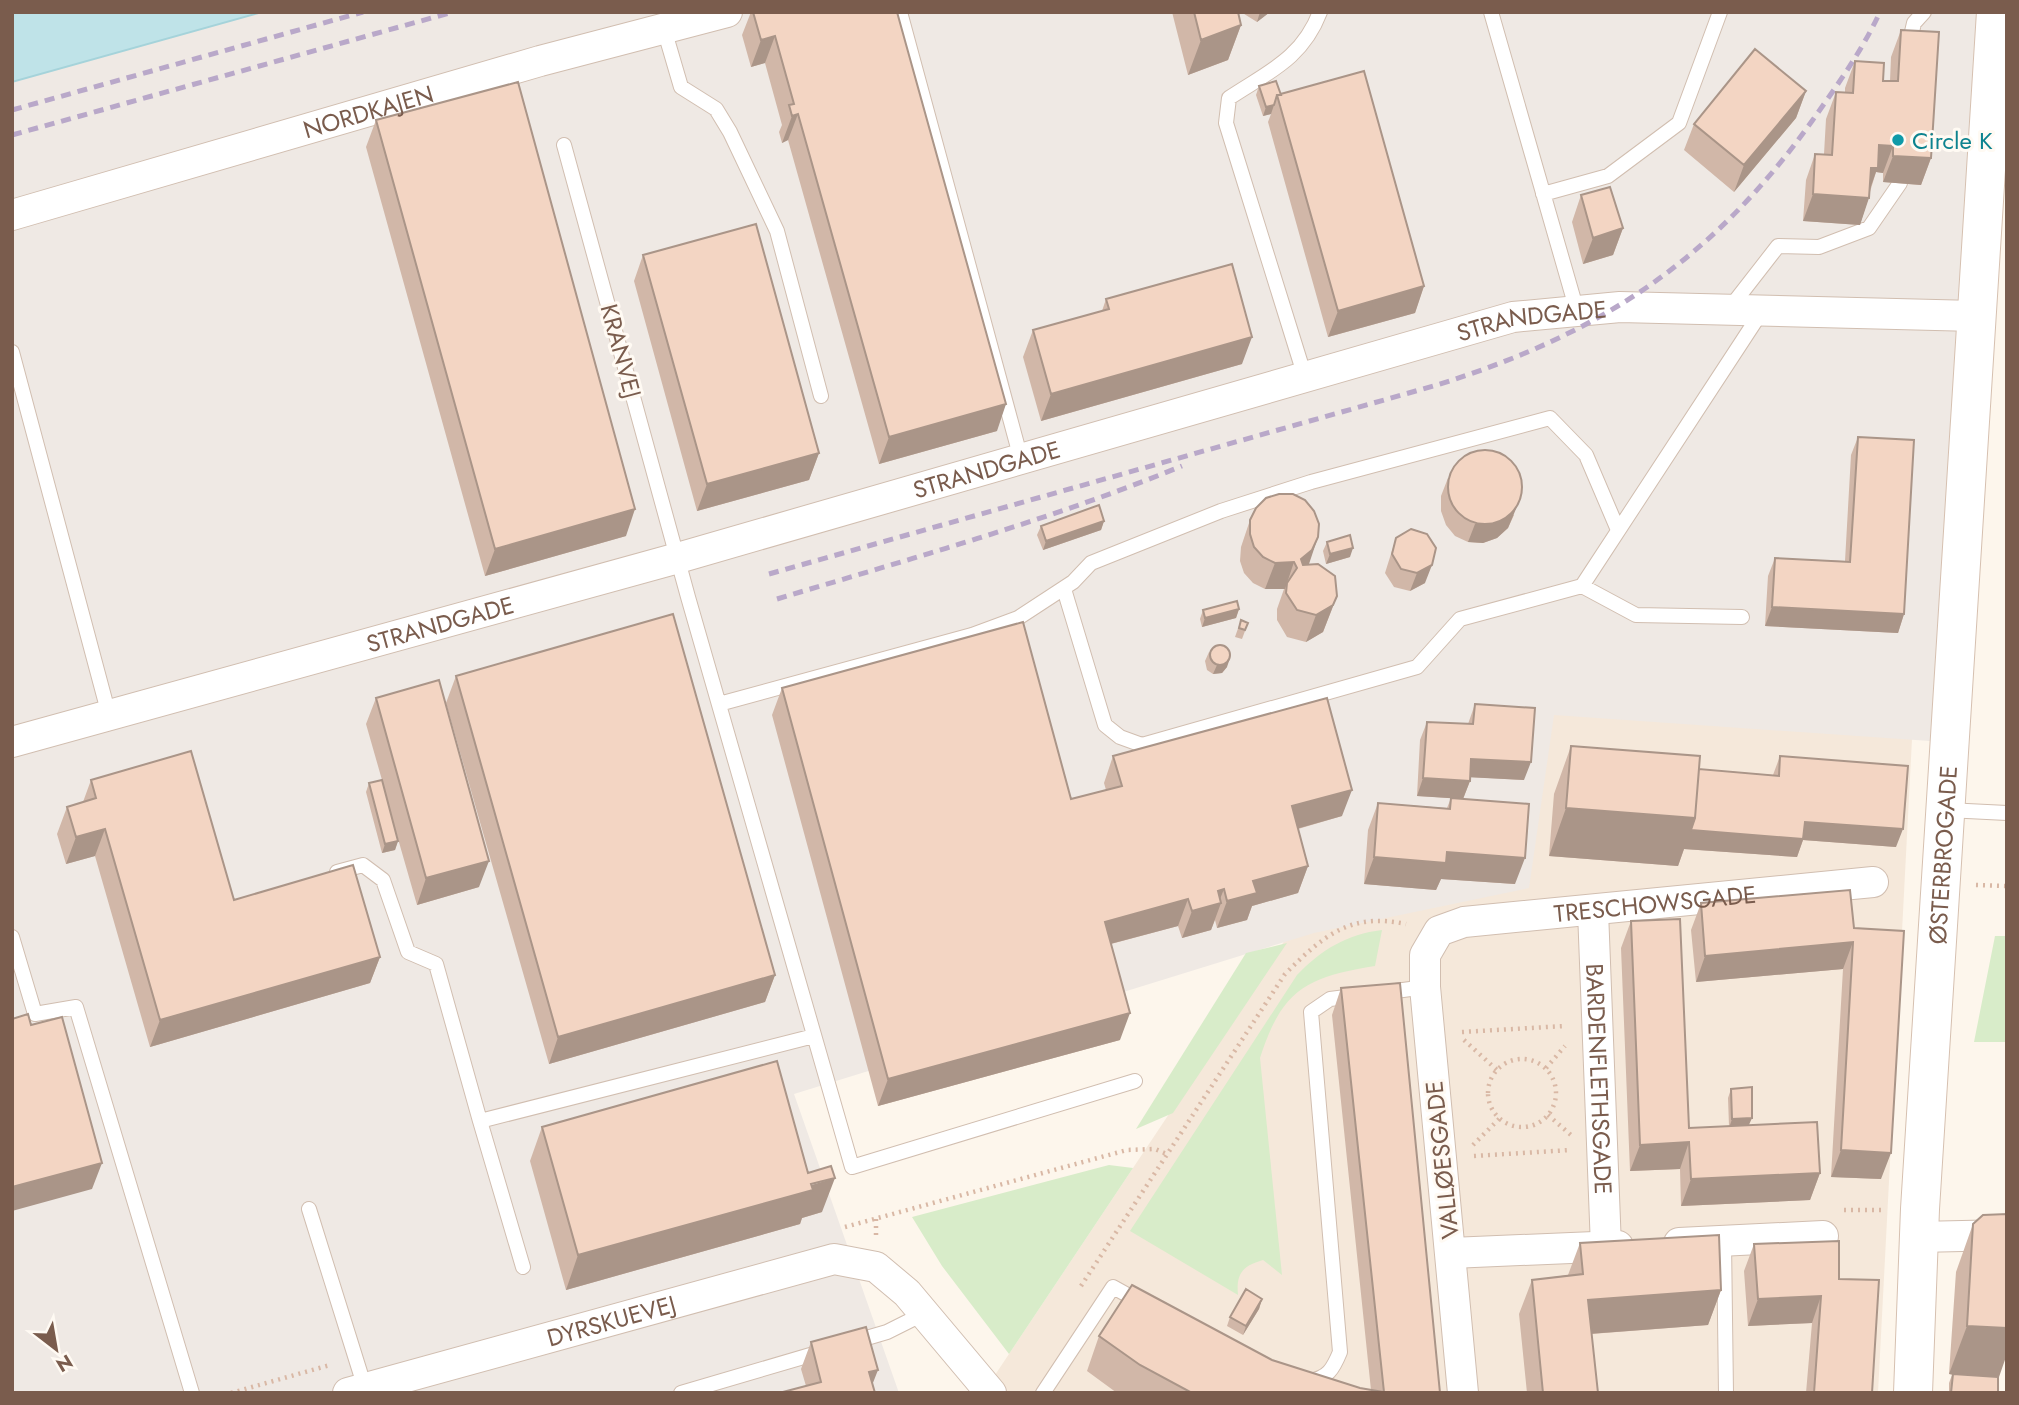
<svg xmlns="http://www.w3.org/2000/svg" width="2019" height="1405" viewBox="0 0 2019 1405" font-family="Jost,sans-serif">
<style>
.residential{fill:#f5e8da}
.industrial{fill:#efe9e4}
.green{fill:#d8ecc9}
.water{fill:#bfe3e8;stroke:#a5d3da;stroke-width:2}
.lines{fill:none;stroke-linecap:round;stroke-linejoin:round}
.lane-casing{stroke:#d1beb0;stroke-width:16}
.street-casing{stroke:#d1beb0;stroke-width:32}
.secondary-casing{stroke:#d6c0b0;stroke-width:40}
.path{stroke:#d9b8a5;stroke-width:4.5;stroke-dasharray:2 5;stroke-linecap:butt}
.lane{stroke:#fff;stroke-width:14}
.street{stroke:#fff;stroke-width:30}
.secondary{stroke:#fff;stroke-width:38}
.rail{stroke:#b9a8c9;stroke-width:5;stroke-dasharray:10 7;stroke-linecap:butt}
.wall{fill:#d1b7a8}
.shaded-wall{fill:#aa9588}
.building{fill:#f3d5c3;stroke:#aa9588;stroke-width:2}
.culture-dot{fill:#0f9aa8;stroke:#fffaf3;stroke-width:2.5}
.labels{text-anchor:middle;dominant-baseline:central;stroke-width:6;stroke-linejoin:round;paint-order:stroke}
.street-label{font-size:24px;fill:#7a5c4d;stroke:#fffaf3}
.culture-label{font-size:24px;fill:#0d838f;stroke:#fffaf3;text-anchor:start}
</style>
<rect width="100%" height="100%" fill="#fdf6ec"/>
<path class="residential" d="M1461 676 1913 720 1878 1393H983Z"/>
<path class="industrial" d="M12 12H1996L1966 307 1930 741 1554 715 1529 888 1314 933 794 1094 899 1393H12Z"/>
<path class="green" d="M1382 930 1375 966C1307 977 1282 989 1260 1058L1282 1275 1263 1260C1242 1266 1236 1274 1238 1295L1130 1231 1297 975C1321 950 1347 934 1382 930Z
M1995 936H2007V1042H1974Z
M1287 943 1173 1113 1136 1129 1246 953Z
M1109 1165 1133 1168 1009 1354 942 1266 912 1217Z"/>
<path class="water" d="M12 12H262L12 82Z"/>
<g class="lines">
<g class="lane-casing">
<path id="lane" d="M900 12 1021 459
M1491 12 1577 311
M664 29 681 87 716 109 730 132 777 231 821 396
M1908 49 1914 23 1924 12
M564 145 688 597 852 1167 1135 1081
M1543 194 1608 176 1679 123 1720 12
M1729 309 1778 246 1819 247 1869 228 1900 183
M12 352 109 715
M1305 377 1226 123 1229 98C1268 72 1302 59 1320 12
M1582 586 1636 615 1742 617
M1064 589 1105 725 1120 737 1142 745 1417 667 1460 619 1582 586 1762 311
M719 704 972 635 1018 618 1073 582 1091 563 1221 511 1311 482 1550 418 1586 455 1618 530
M1947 810 2007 813
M337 872 363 865 383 880 408 952 436 964 480 1121
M12 937 35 1014 76 1007 192 1393
M1381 993 1425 987
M309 1209 365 1388
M1724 1241 1726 1393
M523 1267 480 1121 814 1036
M853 1342 887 1332 923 1314
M1309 1381C1328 1378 1333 1369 1340 1352L1311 1012 1330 999 1354 996
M681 1393 824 1351
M1043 1393 1113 1287 1140 1302"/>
</g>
<g class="street-casing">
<g id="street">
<path id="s1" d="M12 215 540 61 727 12"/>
<path id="s2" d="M12 742 678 558 1513 317 1620 307 1975 316"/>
<path id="s3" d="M1593 911 1606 1247"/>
<path d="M1918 1237 2007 1235"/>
<path d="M1679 1243 1823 1236"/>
<path d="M1451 1253 1618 1246"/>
<path id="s4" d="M348 1393 834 1259 876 1267 907 1293 991 1393"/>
<path id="s5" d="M1463 1393 1425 987V955L1439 931 1464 922 1873 882"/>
</g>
</g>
<g class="secondary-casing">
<g id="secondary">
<path id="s6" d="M1913 1393 1920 1209 1996 12"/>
</g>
</g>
<path class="path" d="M1976 885 2007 886
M1462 1032 1565 1026
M1464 1040 1497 1070
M1488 1093a34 34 0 1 1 68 0a34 34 0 1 1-68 0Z
M1546 1068 1565 1046
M1548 1115 1571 1135
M1473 1145 1500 1118
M1474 1156 1570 1150
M1844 1210H1884
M845 1227 1127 1150 1155 1149 1169 1155
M876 1235V1218
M1081 1286 1285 974C1323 936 1350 912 1406 924
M231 1393 330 1365"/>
<use href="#lane" class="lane"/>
<use href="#street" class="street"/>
<use href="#secondary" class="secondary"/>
<path class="rail" d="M12 110 363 12
M12 135 453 12
M769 574 1437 385C1600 334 1712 261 1812 121 1836 87 1862 51 1880 12
M777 599C913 558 1050 520 1182 466"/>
</g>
<path class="wall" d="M751 12H897L997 431 879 464 788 140 782 143 779 132 782 125 765 63 751 67 742 35Z
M1172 12H1238L1241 25 1228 60 1188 75Z
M1241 12H1270L1257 22Z
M1901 30 1931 158 1921 185 1883 182V173L1876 172 1860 225 1803 221 1806 180 1815 154H1824L1826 119 1836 92H1845V88L1855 61 1883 81H1890L1891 57Z
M1259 86 1281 95 1424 286 1415 313 1328 337 1268 122 1271 114 1263 116 1256 95Z
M1806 91 1796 118 1734 192 1684 150 1694 124Z
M376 120 626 536 485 576 366 147Z
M1581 195 1623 228 1613 255 1583 264 1572 222Z
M643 255 819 453 809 480 697 511 634 281Z
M1106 299 1242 364 1041 421 1023 357 1033 330 1102 311Z
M1858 437 1904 614 1898 633 1765 626 1768 576 1775 558 1845 561 1851 455Z
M1448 478 1514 515 1508 528 1497 538 1483 543 1468 542 1455 536 1446 525 1441 511V496Z
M1250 520 1308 565 1337 596 1323 632 1306 642 1287 637 1277 620V609L1284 589H1265L1253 583 1244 573 1240 561 1241 547Z
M1104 521 1101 530 1043 550 1037 535 1041 526Z
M1396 538 1425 583 1410 591 1394 587 1385 573Z
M1327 542 1350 557 1326 564 1323 551Z
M1239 609 1236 618 1202 627 1200 619 1203 610Z
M1241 620 1248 623 1242 639 1235 637Z
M1209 652 1227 667 1222 673 1213 674 1207 670 1205 661Z
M456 676 775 975 765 1002 549 1064 446 703Z
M782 688 1071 799 1106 790 1104 783 1113 756 1342 816 1298 829 1308 866 1298 893 1252 906 1247 920 1217 928 1215 920 1211 930 1182 938 1178 926 1111 944 1120 1040 878 1106 772 715Z
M376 698 479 887 417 905 386 797 398 841 395 850 382 853 366 792 369 783 382 780 366 724Z
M1475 704 1524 780 1470 777V781L1463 799 1515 884 1441 879 1436 890 1364 884 1368 830 1378 803 1447 808 1451 798 1417 796 1420 740 1427 722 1468 724Z
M1571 746 1699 769 1773 775 1780 756 1896 847 1803 840 1797 857 1684 849 1678 866 1549 856 1554 794Z
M91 780 234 900 380 957 370 983 150 1047 95 856 66 864 57 834 67 807 83 802Z
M1701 903 1854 928 1881 1179 1831 1177 1843 969 1696 982 1691 930Z
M1631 921 1689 1128 1729 1126 1728 1098 1731 1089 1749 1125 1820 1173 1810 1200 1681 1206 1680 1169 1630 1171 1621 948Z
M1341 988 1440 1393H1117L1087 1371 1099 1336 1272 1360 1360 1388 1371 1390 1332 1015Z
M542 1127 808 1173 822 1212 802 1218 800 1224 566 1290 530 1161Z
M1973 1224 1999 1377 1998 1393H1949V1383L1952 1375 1949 1374 1956 1272Z
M1580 1243 1721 1290 1708 1325 1591 1334 1598 1393H1527L1519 1314 1532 1280 1568 1275Z
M1754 1244 1839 1279 1872 1393H1806L1812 1323 1748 1326 1744 1271Z
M1262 1299 1259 1309 1243 1335 1227 1326 1230 1317Z
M811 1342 878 1370 806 1386 801 1369Z"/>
<path class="shaded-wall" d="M1260 12H1270L1257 22Z
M1241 25 1228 60 1188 75 1201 40Z
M775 36 765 63 751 67 761 40Z
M1806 91 1796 118 1734 192 1744 165Z
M1274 105 1271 114 1263 116 1266 107Z
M798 114 788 140 782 143 792 116Z
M1879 145 1893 146 1883 173 1876 172 1868 195H1862Z
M1893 156 1931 158 1921 185 1883 182Z
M1813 194 1869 198 1860 225 1803 221Z
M1623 228 1613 255 1583 264 1593 238Z
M1424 286 1415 313 1328 337 1338 311Z
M1252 337 1242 364 1041 421 1051 394Z
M1006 404 997 431 879 464 889 437Z
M819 453 809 480 697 511 707 484Z
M1521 497 1508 528 1497 538 1483 543 1468 542 1475 524Z
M635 509 626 536 485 576 495 549Z
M1104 521 1101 530 1043 550 1046 541Z
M1318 537 1309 564 1302 577 1301 559Z
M1353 548 1350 557 1326 564 1330 554Z
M1294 562 1285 589H1265L1275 563Z
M1432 565 1425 583 1410 591 1417 573Z
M1337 596 1323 632 1306 642 1316 615Z
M1772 607 1904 614 1898 633 1765 626Z
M1239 609 1236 618 1202 627 1205 618Z
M1230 658 1227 667 1222 673 1213 674 1217 665Z
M1471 759 1531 762 1524 780 1465 777Z
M1423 778 1470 781 1463 799 1417 796Z
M1352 790 1342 816 1282 833 1292 806Z
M1566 808 1805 822 1903 829 1896 847 1803 840 1797 857 1684 849 1678 866 1549 856Z
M105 829 95 856 66 864 76 837Z
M398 841 395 850 382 853 385 844Z
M1447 852 1525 858 1515 884 1441 879 1436 890 1364 884 1374 857Z
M489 861 479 887 417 905 426 878Z
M1308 866 1298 893 1252 906 1247 920 1217 928 1227 901 1253 881Z
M1224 889 1218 904 1221 903 1211 930 1182 938 1192 911 1218 891Z
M1188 899 1178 926 1095 948 1105 922Z
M1853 942 1843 969 1696 982 1705 956Z
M380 957 370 983 150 1047 160 1020Z
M775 975 765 1002 549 1064 558 1037Z
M1130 1013 1120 1040 878 1106 888 1079Z
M1752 1118 1748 1127 1729 1128 1732 1119Z
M1689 1142 1680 1169 1630 1171 1640 1145Z
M1841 1150 1891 1153 1881 1179 1831 1177Z
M102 1163 92 1189 12 1211V1187Z
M1820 1173 1810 1200 1681 1206 1691 1179Z
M835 1178 822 1212 802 1218 800 1224 566 1290 578 1255Z
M1721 1290 1708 1325 1575 1335 1588 1300Z
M1821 1296 1812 1323 1748 1326 1758 1299Z
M1262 1299 1259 1309 1243 1335 1246 1326Z
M1967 1326 2007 1328V1354L1999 1377 1949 1374Z
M878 1370 869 1393V1372Z"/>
<path class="building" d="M753 12H897L1006 404 889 437 798 114 792 116 789 105 794 104 775 36 761 40Z
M1194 12H1238L1241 25 1201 40Z
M1901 30 1939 32 1931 158 1893 156V146L1879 145 1878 168H1871L1869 198 1813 194 1815 154 1832 155 1836 92 1853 93 1855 61 1884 63 1883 81H1898Z
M1755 49 1806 91 1744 165 1694 124Z
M1364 71 1424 286 1338 311 1277 95Z
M1276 81 1281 95H1277L1274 105 1266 107 1259 86Z
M518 82 635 509 495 549 376 120Z
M1610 187 1623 228 1593 238 1581 195Z
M756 224 819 453 707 484 643 255Z
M1232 264 1252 337 1051 394 1033 330 1109 309 1106 299Z
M1858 437 1914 440 1904 614 1772 607 1775 558 1850 562Z
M1448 487a37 37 0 1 1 74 0a37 37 0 1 1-74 0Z
M1279 494H1293L1305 500 1314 511 1319 524 1318 537 1312 550 1301 559 1303 565 1318 564 1335 576 1337 596 1333 605 1316 615 1297 610 1286 593 1287 583 1297 568 1294 562 1275 563 1263 557 1254 547 1250 534V520L1256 508 1266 498Z
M1099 505 1104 521 1046 541 1041 526Z
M1411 529 1427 534 1436 548 1432 565 1417 573 1401 569 1392 554 1396 538Z
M1350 535 1353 548 1330 554 1327 542Z
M1237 601 1239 609 1205 618 1203 610Z
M673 614 775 975 558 1037 456 676Z
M1241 620 1248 623 1245 630 1239 628Z
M1023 622 1071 799 1122 786 1113 756 1327 698 1352 790 1292 806 1308 866 1253 881 1257 893 1227 901 1224 889 1218 891 1221 903 1192 911 1188 899 1105 922 1130 1013 888 1079 782 688Z
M1210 655a10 10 0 1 1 20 0a10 10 0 1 1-20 0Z
M439 680 489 861 426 878 376 698Z
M1475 704 1535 708 1531 762 1471 759 1470 781 1423 778 1427 722 1473 724Z
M1571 746 1700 756 1695 818 1566 808Z
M191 751 234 900 353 865 380 957 160 1020 105 829 76 837 67 807 96 798 91 780Z
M1780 756 1908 766 1903 829 1805 822 1803 839 1691 830 1695 818 1699 769 1779 776Z
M382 780 398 841 385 844 369 783Z
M1451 798 1529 804 1525 858 1447 852 1446 863 1374 857 1378 803 1450 809Z
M1850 890 1854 928 1904 931 1891 1153 1841 1150 1853 942 1705 956 1701 903Z
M1680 919 1689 1128 1817 1122 1820 1173 1691 1179 1689 1142 1640 1145 1631 921Z
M1400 983 1440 1393 1384 1392 1341 988Z
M28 1014 31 1025 62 1017 102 1163 12 1187V1019Z
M777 1061 808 1173 831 1166 835 1178 811 1184 813 1190 578 1255 542 1127Z
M1752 1087V1118L1732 1119 1731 1089Z
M2007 1214V1328L1967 1326 1973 1224 1983 1215Z
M1719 1235 1721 1290 1588 1300 1598 1393H1543L1532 1280 1583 1274 1580 1243Z
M1839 1241V1279L1879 1280 1872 1393H1814L1821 1296 1758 1299 1754 1244Z
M1132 1285 1272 1360 1360 1388 1389 1393H1192L1140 1365 1099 1336Z
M1246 1289 1262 1299 1246 1326 1230 1317Z
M866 1327 878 1370 869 1372 875 1393H779L821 1382 811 1342Z
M1953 1374 1998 1377V1393H1951Z"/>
<circle class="culture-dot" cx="1898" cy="140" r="7"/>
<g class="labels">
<g class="street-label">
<text stroke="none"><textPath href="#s1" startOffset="371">NORDKAJEN</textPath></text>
<text stroke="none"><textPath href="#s2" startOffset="1578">STRANDGADE</textPath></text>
<text transform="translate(621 351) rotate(75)">KRANVEJ</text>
<text stroke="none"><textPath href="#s2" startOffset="1012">STRANDGADE</textPath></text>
<text stroke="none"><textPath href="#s2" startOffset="444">STRANDGADE</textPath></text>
<text stroke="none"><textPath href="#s6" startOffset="539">ØSTERBROGADE</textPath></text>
<text stroke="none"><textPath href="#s5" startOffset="686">TRESCHOWSGADE</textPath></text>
<text stroke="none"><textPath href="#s3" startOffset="168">BARDENFLETHSGADE</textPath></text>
<text transform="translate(1442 1160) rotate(-96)">VALLØESGADE</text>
<text stroke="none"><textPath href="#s4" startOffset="273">DYRSKUEVEJ</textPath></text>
</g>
<g class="culture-label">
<text x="1912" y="140">Circle K</text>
</g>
</g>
<rect width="2019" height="1405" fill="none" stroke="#7a5c4d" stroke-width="28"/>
<g transform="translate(56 1349) rotate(149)" stroke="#fffaf3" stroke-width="5" paint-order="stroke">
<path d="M0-5L12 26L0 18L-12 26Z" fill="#7a5c4d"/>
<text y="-10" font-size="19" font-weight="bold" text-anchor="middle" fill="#7a5c4d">N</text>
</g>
</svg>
